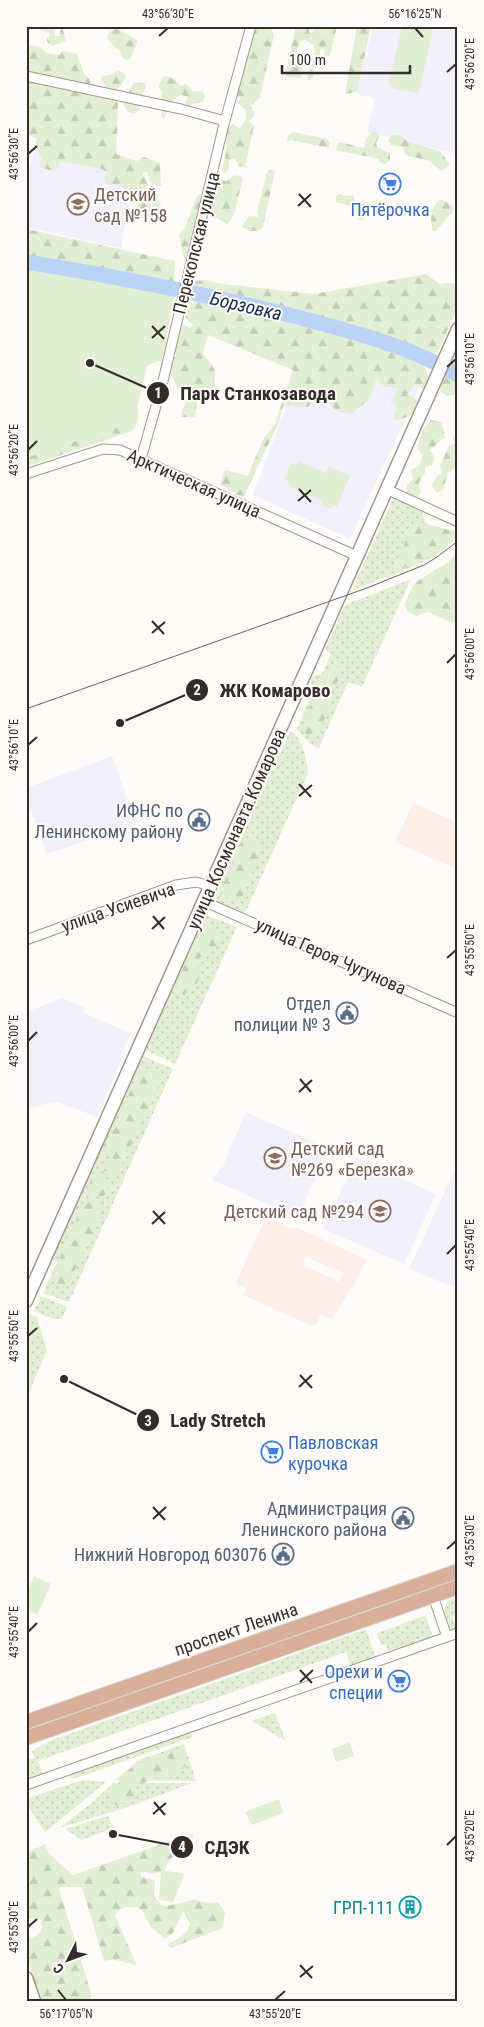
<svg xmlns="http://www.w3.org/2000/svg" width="484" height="2027" viewBox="0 0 484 2027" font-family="'Roboto Condensed',sans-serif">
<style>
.industrial{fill:#fdeee8;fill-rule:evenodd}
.education{fill:#f2f0fd}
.grass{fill:url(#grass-dots)}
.forest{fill:url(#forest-firs)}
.park{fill:#e1efd4}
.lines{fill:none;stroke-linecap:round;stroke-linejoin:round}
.river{stroke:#bad3f6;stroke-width:15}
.street-casing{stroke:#a7958c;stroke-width:11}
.secondary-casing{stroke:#a7958c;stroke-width:15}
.primary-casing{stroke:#dad9d8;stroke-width:16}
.street{stroke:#fff;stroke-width:9}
.secondary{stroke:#fff;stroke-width:12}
.primary{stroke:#daaf9a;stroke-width:14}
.tram{stroke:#696260;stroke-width:1}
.ticks{fill:none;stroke:#342c29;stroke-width:2}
.labels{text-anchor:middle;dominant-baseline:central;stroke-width:4;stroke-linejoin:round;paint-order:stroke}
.education-label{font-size:18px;fill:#785e54;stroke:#fffbf9;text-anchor:start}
.shop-label{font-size:18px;fill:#366cbe;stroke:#fffbf9}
.street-label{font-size:18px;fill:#342c29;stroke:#fffbf9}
.service-label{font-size:18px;fill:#4e5e75;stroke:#fffbf9;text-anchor:end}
.culture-label{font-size:18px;fill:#0d838f;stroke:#fffbf9;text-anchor:end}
.water-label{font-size:19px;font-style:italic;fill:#0c2a55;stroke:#fffbf9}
.leader{fill:none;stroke:#342c29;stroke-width:2}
.callout-dot{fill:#342c29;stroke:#fffbf9;stroke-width:2}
.mark-label{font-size:15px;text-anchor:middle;font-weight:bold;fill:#fff}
.callout-label{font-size:19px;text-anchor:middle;font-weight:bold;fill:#342c29;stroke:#fffbf9;stroke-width:4;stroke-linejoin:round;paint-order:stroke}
.neatline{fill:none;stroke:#342c29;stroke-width:2}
.ticks-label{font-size:12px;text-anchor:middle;fill:#342c29}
</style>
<defs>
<pattern id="grass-dots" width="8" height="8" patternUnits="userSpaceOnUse" patternTransform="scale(1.25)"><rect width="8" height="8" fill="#e1efd4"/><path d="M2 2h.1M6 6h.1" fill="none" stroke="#c2cdb6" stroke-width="1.8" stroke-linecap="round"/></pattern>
<pattern id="forest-firs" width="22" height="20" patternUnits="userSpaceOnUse" patternTransform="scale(1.25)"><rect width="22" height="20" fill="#e1efd4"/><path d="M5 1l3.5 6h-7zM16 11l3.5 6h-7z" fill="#c2cdb6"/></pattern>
</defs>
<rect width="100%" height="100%" fill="#fffbf9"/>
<path class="industrial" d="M413 803 458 823V870L396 842Z
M273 1220 292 1229 298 1228 367 1260 333 1319 321 1314 315 1327 243 1295 246 1288 236 1283 263 1224ZM306 1257 343 1273 339 1282 303 1265Z"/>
<path class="education" d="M373 26H458V154L367 132 375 99 357 94Z
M35 146 136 168 121 248 26 227V181Z
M307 351 424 378 350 539 253 495Z
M112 756 137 824 47 854 26 800V788Z
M62 998 84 1007 83 1013 131 1033 123 1051 125 1052 97 1117 58 1102 45 1104 26 1110V1012Z
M246 1112 328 1148 298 1218 213 1180 219 1169H222Z
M357 1158 436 1194 404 1264 323 1229Z
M458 1163V1289L409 1269Z"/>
<path class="grass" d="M393 499H402L422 510 425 522 429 525 455 531 458 530V537L434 557 396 574 352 590Z
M411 579 362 687 348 682 319 748 310 744 297 729 314 688 310 684 314 675 322 674 331 654 325 650 345 605Z
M290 731C304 738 306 759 308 773L246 911 240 913 218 902 216 895Z
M206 915 237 927 175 1064 146 1050Z
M143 1056 173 1069 69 1302 43 1293 57 1262 52 1259Z
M41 1296 67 1307 62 1319H54L34 1311Z
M28 1314 37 1317 47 1351 26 1399V1318Z
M458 1597V1615L452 1617 457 1629 450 1628 444 1611 447 1601Z
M424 1616 426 1617 433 1636 431 1639 401 1649 399 1647 388 1651 386 1644 381 1645 377 1633Z
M366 1629 376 1658 351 1667 346 1652 38 1761 43 1775 26 1781V1760L34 1758 32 1751 52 1740Z
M275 1713 286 1741 252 1721Z
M191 1732 193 1737 73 1779 68 1775Z
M184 1744 196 1781 116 1780 137 1761Z
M82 1780 106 1782 45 1832 26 1803V1799Z
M113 1783H192L131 1806 59 1828 93 1802Z
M108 1816 113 1828 82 1840 65 1829Z"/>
<path class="forest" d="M40 26H53L55 36H60V30L63 29 66 41 53 46 48 43 46 38 50 36 49 32 41 30Z
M252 26H270L274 35 260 97 250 106 255 114 249 121 254 126 245 167 239 166 234 158 229 161V169L225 173 222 172 227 146 226 144 227 128 233 124 240 129 246 120V110L238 103 241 97 235 96C237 84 243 75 247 63L244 62Z
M296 26H310L309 32 312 34 316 26H337L330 56H324V50L321 49 313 77 309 80 307 75 315 57 314 45 305 40 300 41 296 53 307 57 300 78 285 77Z
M357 26H371L357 92 345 94Z
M117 29 138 40 132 56 129 60C123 59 121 57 120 51L114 47 107 38 109 32Z
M26 44 40 47 46 53 60 55 62 51 77 54 84 74 90 80 91 94 100 98 108 96 118 102 116 154 137 161 144 157 160 163 161 186 154 185 149 181 147 172 142 173 149 187 139 191 136 200 131 197 130 190 124 188 121 185 106 184 104 178 107 173 102 169 60 161 56 171 40 168 42 158 35 146 37 138 26 135Z
M117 70 124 73 126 78 115 92 107 88 101 80 103 76 113 74Z
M164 76 175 79 180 86 186 84 193 91H203L205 96 203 102 191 104 189 106 185 103 188 97 181 95C165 103 172 107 164 118L161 117C162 109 159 102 162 93L158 86Z
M134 82 146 84C146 89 143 91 142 96 140 104 141 109 134 114L127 111 123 103Z
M293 132 327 139 330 143 329 148 292 140 287 142 288 136Z
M372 132H377L380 136 376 143 378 148 390 153V160L385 164 379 162V159L336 150 337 144 340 142 364 148 366 139Z
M392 135H400L409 142 440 151 450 165 441 171 429 161 405 155 403 147 391 145 388 140Z
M270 170 275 171 263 227 257 231H249L242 227 249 216 259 217 257 212 267 172Z
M234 175 243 177 235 212 228 224 215 218C210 201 211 192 220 177L226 182Z
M151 190 156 194 161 205 152 219 139 218 136 209 140 202 153 204 149 191Z
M200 194 204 205 188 260 184 259 179 235 185 228 197 196Z
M340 194 346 196H353L356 202 361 200 366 207 367 215 363 221 359 220 355 207 336 202V196Z
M440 199 454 206 452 214 449 215 436 231H433C430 220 430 208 440 199Z
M26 229 175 261 174 285 169 305 166 345 161 361 26 370Z
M426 274 440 284 458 283V307L436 356 429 357 424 365 429 380 423 389 415 384 407 395 413 397 419 402 415 413 397 421 393 418 398 406 391 402 398 389 394 387H385L376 379 370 398 352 414 335 410 329 401 317 397 308 407 283 406 279 422 244 496 237 495 220 484 225 470 248 476 262 441 275 424 293 370 208 335 203 353 215 370V399H204L197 402 195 417H182L181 413 187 399C179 391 175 382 169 372L171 360 176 356 175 339 178 326 182 324 190 328 193 325 185 317V313L197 297 196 290 192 291 195 281 203 280 224 284 314 294Z
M448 362 458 363V394L448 396 441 392 439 382Z
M26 379 134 397C139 408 141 421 132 431L26 467Z
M431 420 442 422 445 437 430 450 435 458 432 465 425 467V473L419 483 421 491 416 500 408 496 406 486 413 479 411 470 420 465 423 455 417 448 423 429Z
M458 431C458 447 463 465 447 474L444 489 437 493 432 486 437 476 442 474 440 466 449 446 455 443 453 438Z
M415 520C429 526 443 528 458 533V535C438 554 418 564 392 572Z
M458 552V621L452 623 428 612 416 616 407 611 405 604 412 587 419 580 447 563Z
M332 664 338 667 341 673C339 682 332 688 327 698L330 707C325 719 321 730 309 736L302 731 307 711 315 697 321 678Z
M250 836 259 843 261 849 242 897 229 899 221 892 223 884 237 860C234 849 241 841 250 836Z
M211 924C231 939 213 950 199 958 194 982 208 977 184 995L177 991V985C183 970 196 930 211 924Z
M140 1069H149L162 1078 118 1173 112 1178 107 1177 104 1171 110 1159 109 1154 100 1157 101 1149 114 1129Z
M92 1175C102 1178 105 1180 109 1190L103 1196 94 1197 88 1190Z
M93 1200 100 1205 102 1211 68 1285 63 1290 59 1288 53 1280 64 1245 86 1201Z
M182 1747 188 1764 170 1779 153 1778 137 1787 135 1796 117 1806 109 1799V1793C118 1789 121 1775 130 1769 145 1759 165 1755 182 1747Z
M193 1833 192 1842C180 1848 169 1858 164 1871L152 1874 145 1872 141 1873V1877L153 1879 155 1882 154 1896 161 1905 166 1906 194 1900 208 1903 218 1902 225 1912 223 1928 171 1948 167 1945C177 1939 188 1935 190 1923L183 1911 173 1933 165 1939 150 1926 144 1913 137 1907C128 1907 118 1906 115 1916L137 1965C126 1963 116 1958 104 1961L82 1887H61L59 1889 91 1993V1998L87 2001H41L26 1955V1936L31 1939C40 1934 43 1931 41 1920L37 1918 29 1919 26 1915C26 1905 25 1856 30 1851 34 1848 41 1847 45 1845L49 1854 73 1875Z"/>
<path class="park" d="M402 26H432L433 28 420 89 416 93 394 89 389 82Z
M26 269 174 296 163 355 160 360 147 366 134 422 26 458Z
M298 461 326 473 329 467 350 476 337 507 333 505 331 509 321 505 323 501 288 486 289 482 284 479 291 463 296 465Z
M34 1576 51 1584 37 1615 26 1609V1595Z
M350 1742 354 1756 336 1762 332 1749Z
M279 1799 283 1813 252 1825 245 1812Z
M161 1870 185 1874 173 1902 159 1900Z"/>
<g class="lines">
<path class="river" d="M26 262C119 277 211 295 301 318 356 333 409 346 458 375"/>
<g class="street-casing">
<path id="street" d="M26 76 181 109 225 121
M141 459 163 381 223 128 251 26
M26 474 103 449 120 450 357 556
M386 489 458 522
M203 901 458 1013
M26 940 176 885 196 882 210 886
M433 1596 447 1637
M26 1785 458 1633"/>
</g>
<g class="secondary-casing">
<path id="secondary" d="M26 1301 458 329
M26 1978 34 2001"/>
</g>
<g class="primary-casing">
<path id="primary" d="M26 1722 458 1571
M26 1738 458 1587"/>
</g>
<use href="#street" class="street"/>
<use href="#secondary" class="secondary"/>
<use href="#primary" class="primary"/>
<path class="tram" d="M26 709 367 588 424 565 437 557 458 541"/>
</g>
<path class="ticks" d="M415 28 423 37M159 36 168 28M447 72 456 64M28 154 37 146M299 194 311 207M298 206 311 194M152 326 164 339M152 338 165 326M447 367 456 359M28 450 37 441M299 489 311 502M298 501 311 490M152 621 164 634M152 633 165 622M447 663 456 654M28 745 37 737M299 784 311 797M299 796 312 785M153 916 164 929M152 929 165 917M447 958 456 950M28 1041 37 1032M300 1079 311 1092M299 1092 312 1080M153 1211 165 1224M152 1224 165 1212M447 1254 456 1245M28 1336 37 1328M300 1375 312 1388M299 1387 312 1375M153 1507 165 1520M153 1519 166 1507M447 1549 456 1541M28 1632 37 1623M300 1670 312 1683M300 1682 313 1670M154 1802 165 1815M153 1814 166 1803M447 1845 456 1836M28 1927 37 1919M300 1965 312 1978M300 1977 313 1966M58 1990 66 2000M275 2000 285 1991"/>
<defs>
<g id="supermarket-ring" transform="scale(1.125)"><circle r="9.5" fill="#fffbf9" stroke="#3f7fe0" stroke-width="1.5"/><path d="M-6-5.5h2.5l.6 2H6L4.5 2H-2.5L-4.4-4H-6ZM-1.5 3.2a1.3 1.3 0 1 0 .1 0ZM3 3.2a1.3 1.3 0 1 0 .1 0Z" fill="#3f7fe0"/></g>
<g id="school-ring" transform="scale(1.125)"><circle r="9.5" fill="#fffbf9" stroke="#8d6e63" stroke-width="1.5"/><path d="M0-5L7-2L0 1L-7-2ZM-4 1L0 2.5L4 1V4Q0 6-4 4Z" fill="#8d6e63"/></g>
<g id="civic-ring" transform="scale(1.125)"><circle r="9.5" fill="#fffbf9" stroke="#5c6f8a" stroke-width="1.5"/><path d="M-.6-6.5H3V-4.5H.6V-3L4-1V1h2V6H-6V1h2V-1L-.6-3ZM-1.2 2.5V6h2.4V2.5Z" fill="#5c6f8a"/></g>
<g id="building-ring" transform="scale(1.125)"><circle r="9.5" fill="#fffbf9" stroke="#0f9aa8" stroke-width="1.5"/><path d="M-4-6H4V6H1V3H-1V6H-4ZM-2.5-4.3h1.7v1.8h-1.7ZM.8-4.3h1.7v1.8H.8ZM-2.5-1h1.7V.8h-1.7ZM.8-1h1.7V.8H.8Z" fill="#0f9aa8"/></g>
</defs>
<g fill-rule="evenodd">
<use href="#supermarket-ring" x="390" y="184"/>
<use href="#school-ring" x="78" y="204"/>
<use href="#civic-ring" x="199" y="820"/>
<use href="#civic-ring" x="347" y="1013"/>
<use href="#school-ring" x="275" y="1158"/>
<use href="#school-ring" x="380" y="1211"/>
<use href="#supermarket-ring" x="272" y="1452"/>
<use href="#civic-ring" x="403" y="1518"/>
<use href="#civic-ring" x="283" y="1554"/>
<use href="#supermarket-ring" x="399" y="1681"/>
<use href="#building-ring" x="410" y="1907"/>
</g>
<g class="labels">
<g class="education-label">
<text x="94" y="194">Детский<tspan x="94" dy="21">сад №158</tspan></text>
<text x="291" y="1148">Детский сад<tspan x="291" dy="21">№269 «Березка»</tspan></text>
<text x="364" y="1211" text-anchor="end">Детский сад №294</text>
</g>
<g class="shop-label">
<text x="390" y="209">Пятёрочка</text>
<text x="288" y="1442" text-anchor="start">Павловская<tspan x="288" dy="21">курочка</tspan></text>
<text x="383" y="1671" text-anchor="end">Орехи и<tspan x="383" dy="21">специи</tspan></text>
</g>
<g class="street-label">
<text transform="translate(196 243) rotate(-76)">Перекопская улица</text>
<text transform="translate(194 483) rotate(24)">Арктическая улица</text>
<text transform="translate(236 829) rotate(-66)">улица Космонавта Комарова</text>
<text transform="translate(118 907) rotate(-19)">улица Усиевича</text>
<text transform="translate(331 956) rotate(24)">улица Героя Чугунова</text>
<text transform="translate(236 1629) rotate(-19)">проспект Ленина</text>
</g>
<g class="service-label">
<text x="183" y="810">ИФНС по<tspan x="183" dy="21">Ленинскому району</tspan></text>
<text x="331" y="1003">Отдел<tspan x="331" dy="21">полиции № 3</tspan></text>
<text x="387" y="1508">Администрация<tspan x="387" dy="21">Ленинского района</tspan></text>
<text x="267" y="1554">Нижний Новгород 603076</text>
</g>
<g class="culture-label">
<text x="394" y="1907">ГРП-111</text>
</g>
<g class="water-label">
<text transform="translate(246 306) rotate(13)">Борзовка</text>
</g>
</g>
<path class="leader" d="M90 363L158 393M120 723L197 690M64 1379L148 1420M113 1834L182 1847"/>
<g class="callout-dot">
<circle cx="90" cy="363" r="5"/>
<circle cx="120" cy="723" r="5"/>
<circle cx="64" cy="1379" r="5"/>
<circle cx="113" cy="1834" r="5"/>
<circle cx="158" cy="393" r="12"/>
<circle cx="197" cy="690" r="12"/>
<circle cx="148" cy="1420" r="12"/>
<circle cx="182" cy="1847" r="12"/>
</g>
<g class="mark-label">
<text x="158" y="398">1</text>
<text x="197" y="695">2</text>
<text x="148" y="1426">3</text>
<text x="182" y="1852">4</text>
</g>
<g class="callout-label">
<text x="258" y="400">Парк Станкозавода</text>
<text x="275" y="697">ЖК Комарово</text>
<text x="218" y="1427">Lady Stretch</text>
<text x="227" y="1854">СДЭК</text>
</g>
<rect width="484" height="2027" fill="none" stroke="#fffbf9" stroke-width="55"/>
<g transform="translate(68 1960) rotate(228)" stroke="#fffbf9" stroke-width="4" paint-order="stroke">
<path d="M0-4L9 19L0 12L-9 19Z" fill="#342c29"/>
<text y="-8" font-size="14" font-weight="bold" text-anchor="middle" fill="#342c29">С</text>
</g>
<path d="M282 65v8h128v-8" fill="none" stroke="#342c29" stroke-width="2.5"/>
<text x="289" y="65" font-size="15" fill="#342c29" stroke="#fffbf9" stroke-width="4" paint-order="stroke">100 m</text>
<rect x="28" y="28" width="428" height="1972" class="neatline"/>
<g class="ticks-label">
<text x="168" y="18">43°56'30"E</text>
<text x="415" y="18">56°16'25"N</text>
<text transform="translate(470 64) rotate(-90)" y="4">43°56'20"E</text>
<text transform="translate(14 154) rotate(-90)" y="4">43°56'30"E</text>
<text transform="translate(470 359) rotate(-90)" y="4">43°56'10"E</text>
<text transform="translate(14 450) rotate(-90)" y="4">43°56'20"E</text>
<text transform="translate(470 654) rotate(-90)" y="4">43°56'00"E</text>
<text transform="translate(14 745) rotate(-90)" y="4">43°56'10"E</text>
<text transform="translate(470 950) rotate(-90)" y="4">43°55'50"E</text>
<text transform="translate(14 1041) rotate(-90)" y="4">43°56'00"E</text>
<text transform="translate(470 1245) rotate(-90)" y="4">43°55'40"E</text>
<text transform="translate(14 1336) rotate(-90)" y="4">43°55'50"E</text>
<text transform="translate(470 1541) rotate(-90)" y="4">43°55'30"E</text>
<text transform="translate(14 1632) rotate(-90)" y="4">43°55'40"E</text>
<text transform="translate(470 1836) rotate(-90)" y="4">43°55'20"E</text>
<text transform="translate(14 1927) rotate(-90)" y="4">43°55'30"E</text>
<text x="66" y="2018">56°17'05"N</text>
<text x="275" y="2018">43°55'20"E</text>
</g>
</svg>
